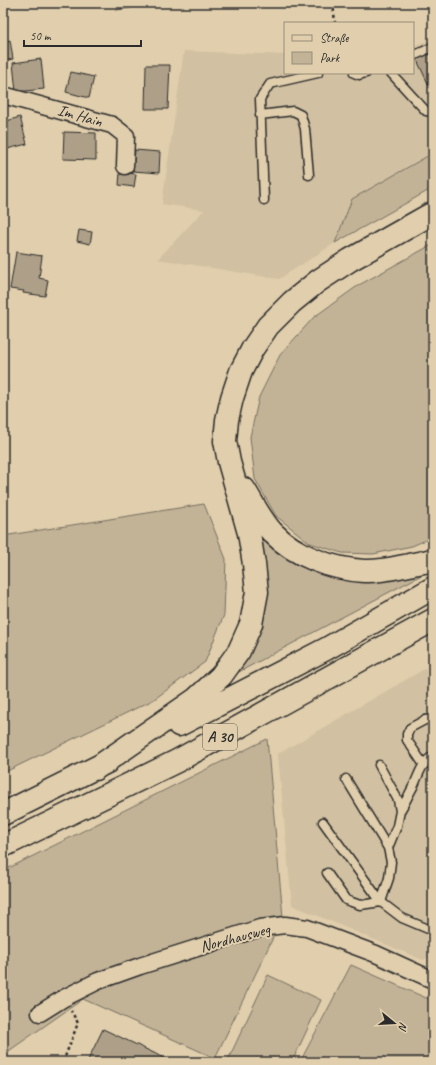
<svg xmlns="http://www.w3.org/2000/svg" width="436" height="1065" viewBox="0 0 436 1065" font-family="Caveat,sans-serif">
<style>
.built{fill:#d1c0a1}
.green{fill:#c2b397;stroke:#766f61}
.building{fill:#aea088;stroke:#2b2b2b}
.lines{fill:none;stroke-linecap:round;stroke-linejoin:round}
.lane-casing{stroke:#2b2b2b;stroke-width:11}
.street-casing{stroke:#2b2b2b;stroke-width:19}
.highway-casing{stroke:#2b2b2b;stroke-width:25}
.path{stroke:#2b2b2b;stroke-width:2.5;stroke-dasharray:3 3;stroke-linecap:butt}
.lane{stroke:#e0ceac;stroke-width:8}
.street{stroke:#e0ceac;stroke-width:16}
.highway{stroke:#e0ceac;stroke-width:22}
.labels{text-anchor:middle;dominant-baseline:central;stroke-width:4;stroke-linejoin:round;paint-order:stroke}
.shield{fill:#e0ceac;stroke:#615c52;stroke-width:1}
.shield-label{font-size:15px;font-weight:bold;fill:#2b2b2b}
.street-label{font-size:16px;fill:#2b2b2b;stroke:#e0ceac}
</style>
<rect width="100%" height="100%" fill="#e0ceac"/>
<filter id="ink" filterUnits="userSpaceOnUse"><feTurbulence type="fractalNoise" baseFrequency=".025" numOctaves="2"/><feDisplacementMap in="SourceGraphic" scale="8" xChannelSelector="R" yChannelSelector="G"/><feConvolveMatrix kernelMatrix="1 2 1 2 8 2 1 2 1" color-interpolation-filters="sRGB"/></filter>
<g filter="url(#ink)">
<path class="built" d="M433 39V153L352 199 335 243 279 279 158 259 204 210 162 204 184 51 285 55V73H413V46Z
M433 664V955L423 960 292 905 278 754Z"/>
<path class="green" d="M433 153V188L335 243 352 199Z
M433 244V537L412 546 373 554 342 553 310 543 276 516 255 479 250 437 259 397 280 355 314 317 359 285Z
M204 504 226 559 224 615 205 662 153 700 3 773V536Z
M253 520 285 553 431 570 235 674 247 654Z
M267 739 283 917 215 1058 83 999 3 1055V871Z
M351 965 433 1001V1062H300Z
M268 975 321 1000 292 1062H227Z"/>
<path class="building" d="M115 3H141L142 6 116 10Z
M10 40 13 59 3 61V42Z
M433 50V91L432 92 416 58Z
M41 59 44 89 16 92 13 63Z
M146 65H170L168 109H145Z
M71 72 94 77 89 98 66 92Z
M20 117 27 144 3 150V122Z
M64 132 96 133V160L63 159Z
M135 150 160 152 159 173 133 171Z
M120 172 136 174 134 187 119 185Z
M79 230 92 232 90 244 77 241Z
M16 252 42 256 39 278 48 280 45 296 23 293 24 291 10 289Z
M103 1029 173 1062H87Z"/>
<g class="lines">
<g class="lane-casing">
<path id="lane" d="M413 56 433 47
M354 73 359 75 366 73
M391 73 411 95 426 111 433 112
M260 115 293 111 301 115 305 129 309 175
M264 200 260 99 270 84 318 73
M379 765 398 800 400 811 397 826 388 848
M424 765 407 740V734L410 728 425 720 432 719 433 720
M400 811C405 803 409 794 414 785 419 774 422 762 433 756
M323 822 381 902 402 918 433 931
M327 873 346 900 360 905 381 902 389 878 391 862 388 848 346 779"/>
</g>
<g class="street-casing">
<path id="street" d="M3 95 112 125 126 136 125 166
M40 1013 64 998 98 981 140 966 260 928 285 925 307 928 376 954 433 980"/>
</g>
<g class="highway-casing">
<path id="highway" d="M244 489C253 503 261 520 272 532 295 556 332 569 364 571 379 572 394 568 409 565 417 563 425 562 433 560
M179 725 326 649 433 588
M95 769 196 699 221 676 239 651 251 624 257 592 254 564 249 533 229 462 225 441 227 420 232 398 241 371 253 348 268 326 292 302 318 281 350 260 433 213
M3 814 107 762
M3 846 177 761 433 620"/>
</g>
<path class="path" d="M333 3 335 23
M63 1062 78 1023 71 1011"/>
<use href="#lane" class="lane"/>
<use href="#street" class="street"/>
<use href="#highway" class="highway"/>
</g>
</g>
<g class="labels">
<rect class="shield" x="203" y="724" width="34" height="26" rx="3"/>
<g class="shield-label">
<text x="220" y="737">A 30</text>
</g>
<g class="street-label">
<text transform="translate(80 116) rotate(16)">Im Hain</text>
<text transform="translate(235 938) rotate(-15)">Nordhausweg</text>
</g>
</g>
<rect width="436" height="1065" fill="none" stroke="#e0ceac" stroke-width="16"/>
<rect x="8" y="8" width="420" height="1049" fill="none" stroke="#2b2b2b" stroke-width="1.5" filter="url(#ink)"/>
<rect x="284" y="22" width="130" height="52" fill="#e0ceac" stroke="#988d78"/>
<rect x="292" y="35" width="20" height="6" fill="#e0ceac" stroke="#988d78"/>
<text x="320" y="42" font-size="12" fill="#2b2b2b">Straße</text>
<rect x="292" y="52" width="20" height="12" fill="#c2b397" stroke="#988d78"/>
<text x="320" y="62" font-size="12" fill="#2b2b2b">Park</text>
<g transform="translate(394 1023) rotate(108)" stroke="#e0ceac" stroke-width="3" paint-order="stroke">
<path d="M0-3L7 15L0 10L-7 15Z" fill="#2b2b2b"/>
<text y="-6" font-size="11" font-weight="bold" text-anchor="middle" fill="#2b2b2b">N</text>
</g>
<path d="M24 40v6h117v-6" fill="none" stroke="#2b2b2b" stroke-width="2"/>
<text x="30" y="40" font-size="12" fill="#2b2b2b" stroke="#e0ceac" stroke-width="3" paint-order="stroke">50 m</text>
</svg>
